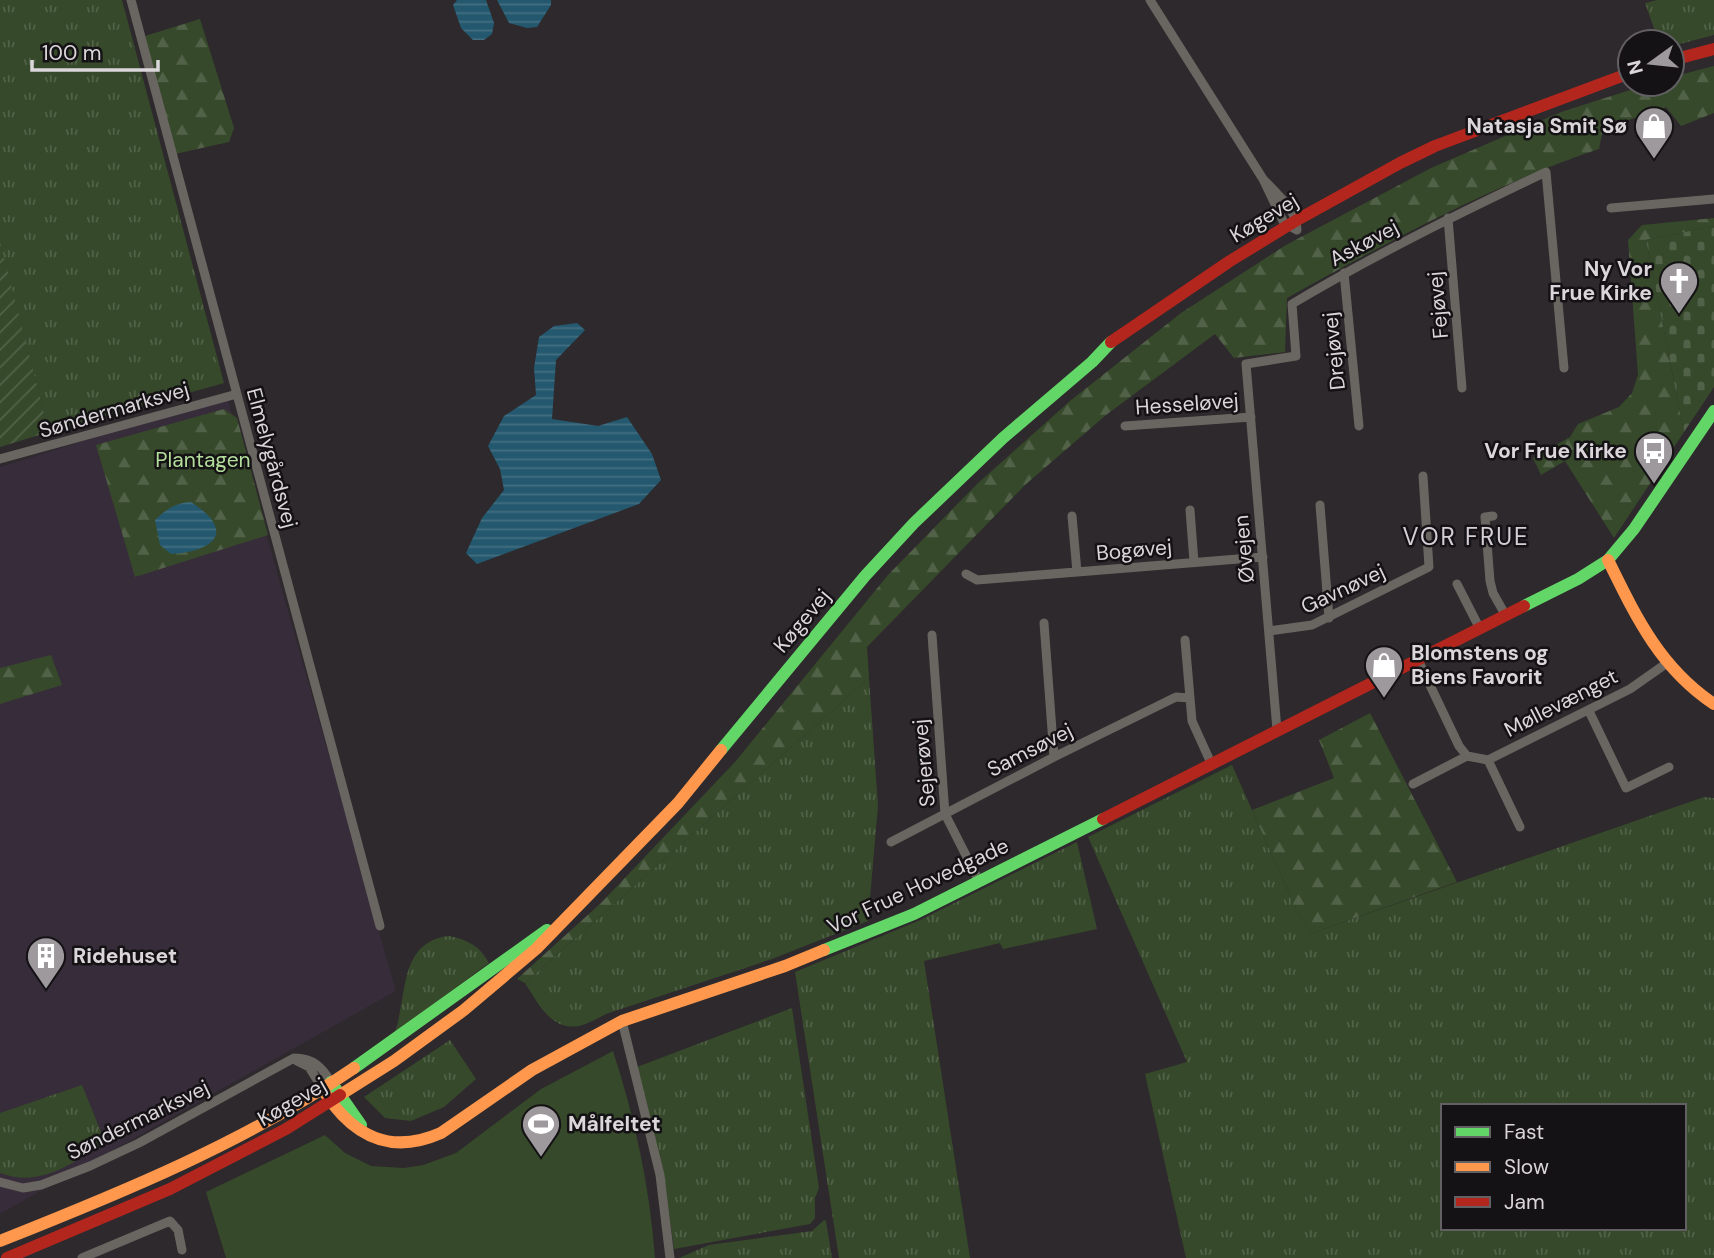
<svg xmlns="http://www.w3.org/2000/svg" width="1714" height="1258" viewBox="0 0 1714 1258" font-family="'DM Sans',sans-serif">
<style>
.education{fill:#372c39}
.grass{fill:url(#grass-tufts);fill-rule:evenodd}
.forest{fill:url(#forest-firs)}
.cemetery{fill:url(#cemetery-stones)}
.park{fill:#36492a}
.garden{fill:url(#garden-furrows)}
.water{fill:url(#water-rules)}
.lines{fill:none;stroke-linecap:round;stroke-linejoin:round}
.street{stroke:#696560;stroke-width:9}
.fast{stroke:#63d668;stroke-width:12}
.slow{stroke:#ff974d;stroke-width:12}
.jam{stroke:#b3261e;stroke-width:12}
.labels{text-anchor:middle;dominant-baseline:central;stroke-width:5;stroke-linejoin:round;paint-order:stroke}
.poi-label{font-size:21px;font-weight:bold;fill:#dad6da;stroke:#141214;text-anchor:end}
.street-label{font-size:21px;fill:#dad6da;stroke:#141214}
.park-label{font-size:21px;fill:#b3de9b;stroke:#141214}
.quarter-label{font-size:24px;letter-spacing:2px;fill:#d5ced5;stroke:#141214}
</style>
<defs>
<pattern id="grass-tufts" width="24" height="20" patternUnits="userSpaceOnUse" patternTransform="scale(1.75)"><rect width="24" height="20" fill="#36492a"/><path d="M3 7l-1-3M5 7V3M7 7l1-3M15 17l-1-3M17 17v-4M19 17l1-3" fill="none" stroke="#526248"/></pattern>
<pattern id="forest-firs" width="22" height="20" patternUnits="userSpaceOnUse" patternTransform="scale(1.75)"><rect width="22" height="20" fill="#36492a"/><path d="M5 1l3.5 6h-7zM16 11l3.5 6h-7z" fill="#526248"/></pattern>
<pattern id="cemetery-stones" width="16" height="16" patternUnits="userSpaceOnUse" patternTransform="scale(1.75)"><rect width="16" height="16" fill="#36492a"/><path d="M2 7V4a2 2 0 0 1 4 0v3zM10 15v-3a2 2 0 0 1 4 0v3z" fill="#526248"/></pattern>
<pattern id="garden-furrows" width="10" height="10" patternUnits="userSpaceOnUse" patternTransform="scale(1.75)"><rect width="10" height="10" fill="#36492a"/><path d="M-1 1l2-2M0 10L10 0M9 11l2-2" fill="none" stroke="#526248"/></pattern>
<pattern id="water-rules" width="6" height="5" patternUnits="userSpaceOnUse" patternTransform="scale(1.75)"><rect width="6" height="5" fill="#24586e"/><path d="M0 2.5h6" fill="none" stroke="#436f82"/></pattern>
</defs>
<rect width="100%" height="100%" fill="#2d292c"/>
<path class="education" d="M227 396 396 991 0 1214V467Z"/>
<path class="grass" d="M0 0H122L224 383 49 432 0 245Z
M1657 0H1714V35L1672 46V42H1659L1645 3Z
M869 678 878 806 868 921 772 959 606 1014C598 1018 588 1024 579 1026 551 1031 538 1003 525 983Z
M1232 765 1299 916 1312 933 1704 797 1714 798V1258H1186L1145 1074 1187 1062 1088 837ZM1443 1106H1684V1228H1443Z
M1077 842 1097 929 1003 949 1000 943 924 961 970 1258H839L795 972 918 921Z
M448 936C467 939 480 946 489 963L395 1032C408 996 398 943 448 936Z
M792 1008 819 1188 815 1198V1218L810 1224 674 1249 664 1174 637 1067Z
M450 1040 476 1079 444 1107 411 1121 385 1118 364 1097Z
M82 1085 105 1142C72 1164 40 1188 0 1173V1113Z
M824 1220 826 1221 832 1258H679L709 1245 812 1231Z"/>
<path class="forest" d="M200 19 234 128 229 142 175 154 145 36Z
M1714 66V113L1681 126 1666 107 1603 129 1599 149C1489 186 1388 242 1287 298L1285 352 1234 358 1215 334 1106 415 1025 485 867 647 869 678 525 983 517 979 601 903 735 762 888 575 977 484 1070 401 1181 313 1286 245 1431 168 1561 112 1649 84H1672V77Z
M1714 218V226L1646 240 1684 432 1614 538 1565 461 1541 475 1533 458 1570 437 1578 424 1619 407 1632 393 1638 375 1628 240 1642 225Z
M224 409 237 418 268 535 135 577 96 445Z
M51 655 62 685 0 704V668Z
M1370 713 1457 882 1312 933 1299 916 1252 810 1334 778 1319 740Z"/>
<path class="cemetery" d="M1714 226V387L1684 432 1646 240Z"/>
<path class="park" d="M613 1051C635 1118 650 1188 655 1258H226L206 1192 325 1135 345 1153 371 1166 404 1168 423 1165 456 1153 541 1089Z"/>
<path class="garden" d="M0 242 49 432 0 447Z"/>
<path class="water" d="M457 0H486L494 23 492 34 484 40H473L461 28 453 5Z
M497 0H551V5L537 27 527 28 509 23Z
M577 323 585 330 556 360 552 419 598 426 627 417 652 454 661 480 639 504 477 564 466 553 482 518 504 490 500 469 488 446 504 416 536 395 534 368 539 337 554 326Z
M191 502C198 507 207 513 212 520 230 546 187 554 171 554L160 545 155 520C166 509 176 503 191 502Z"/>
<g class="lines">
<path class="street" d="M131 0 380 926
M1150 0 1263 179 1284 223 1297 230C1297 210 1277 194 1263 179
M1611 208 1714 199
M1448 218 1462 388
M1344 273 1359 426
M1125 426 1251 417
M0 459 237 394
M1320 505 1329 618
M1190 510 1194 562
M1072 516 1077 572
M1493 516 1485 517 1490 581 1493 593 1506 616
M966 574 977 580 1263 557
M1457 584 1480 629
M1044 623 1054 757
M1269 631 1312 625 1429 567 1423 476
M932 635 945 814 979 881
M1185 640 1192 721 1211 763
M1418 660 1459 746 1467 756 1488 760 1630 689 1667 663
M1589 711 1626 788 1669 767
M1277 730 1246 364 1296 356 1292 304C1374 255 1460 213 1546 172L1564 368
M1488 760 1520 827
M1413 784 1467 756
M891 842 1054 757 1176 697 1189 698
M622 1021 660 1175 670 1258
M297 1061 309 1067 322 1088
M0 1182 23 1188 41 1185 90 1166 139 1143 294 1058C313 1058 322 1067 331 1082
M82 1258 170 1221 178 1230 182 1250"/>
<path class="fast" d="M1524 606 1578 579 1608 560 1634 529 1714 411
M721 750 865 576 914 523 1003 438 1092 362 1111 342
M824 950 914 914 1103 819
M354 1068 547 930
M331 1082 361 1125"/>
<path class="slow" d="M1608 560C1636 617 1660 668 1714 704
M325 1093C354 1137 391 1155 441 1133L532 1070 622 1021 785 966 824 950
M340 1095 394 1061 464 1010 536 949 678 803 721 750
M0 1241C121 1193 246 1142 354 1068"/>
<path class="jam" d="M1672 60 1714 49
M1111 342 1230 261 1297 220 1400 163 1435 146 1630 73
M1103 819 1524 606
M7 1258 170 1189 286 1129 340 1095"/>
</g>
<defs>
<g id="shop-pin" transform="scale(2.0125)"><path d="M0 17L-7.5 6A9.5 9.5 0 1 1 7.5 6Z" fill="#9d999d" stroke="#141214"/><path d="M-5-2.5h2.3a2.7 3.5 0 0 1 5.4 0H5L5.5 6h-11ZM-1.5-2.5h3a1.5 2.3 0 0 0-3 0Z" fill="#fff"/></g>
<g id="church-pin" transform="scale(2.0125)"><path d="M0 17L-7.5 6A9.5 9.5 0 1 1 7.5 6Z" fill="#9d999d" stroke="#141214"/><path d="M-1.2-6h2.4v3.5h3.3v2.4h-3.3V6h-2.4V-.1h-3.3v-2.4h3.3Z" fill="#fff"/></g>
<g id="bus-pin" transform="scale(2.0125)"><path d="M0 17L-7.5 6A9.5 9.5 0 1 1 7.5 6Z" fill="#9d999d" stroke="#141214"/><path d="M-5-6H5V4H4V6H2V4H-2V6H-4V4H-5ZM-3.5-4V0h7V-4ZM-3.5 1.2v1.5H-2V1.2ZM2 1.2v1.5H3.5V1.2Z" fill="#fff"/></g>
<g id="building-pin" transform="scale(2.0125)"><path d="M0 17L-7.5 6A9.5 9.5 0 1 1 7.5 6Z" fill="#9d999d" stroke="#141214"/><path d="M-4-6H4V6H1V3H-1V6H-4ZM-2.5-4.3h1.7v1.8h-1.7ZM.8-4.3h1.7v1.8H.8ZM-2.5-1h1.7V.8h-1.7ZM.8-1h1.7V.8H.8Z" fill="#fff"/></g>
<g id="stadium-pin" transform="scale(2.0125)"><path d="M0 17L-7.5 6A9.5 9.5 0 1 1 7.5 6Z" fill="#9d999d" stroke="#141214"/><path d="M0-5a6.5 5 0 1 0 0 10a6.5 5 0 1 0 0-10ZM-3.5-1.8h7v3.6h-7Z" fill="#fff"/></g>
</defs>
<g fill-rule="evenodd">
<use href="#shop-pin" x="1654" y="126"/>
<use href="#church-pin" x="1679" y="281"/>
<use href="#bus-pin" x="1654" y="451"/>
<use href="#shop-pin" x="1384" y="665"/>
<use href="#building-pin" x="46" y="956"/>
<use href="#stadium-pin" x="541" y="1124"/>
</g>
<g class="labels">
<g class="poi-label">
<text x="1627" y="126">Natasja Smit Sø</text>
<text x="1652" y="269">Ny Vor<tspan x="1652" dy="24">Frue Kirke</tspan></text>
<text x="1627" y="451">Vor Frue Kirke</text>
<text x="1411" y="653" text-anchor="start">Blomstens og<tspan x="1411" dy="24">Biens Favorit</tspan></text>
<text x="73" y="956" text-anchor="start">Ridehuset</text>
<text x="568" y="1124" text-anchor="start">Målfeltet</text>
</g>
<g class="street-label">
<text transform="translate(1264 218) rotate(-31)">Køgevej</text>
<text transform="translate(1364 243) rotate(-28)">Askøvej</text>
<text transform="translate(1438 305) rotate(-95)">Fejøvej</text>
<text transform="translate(1334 351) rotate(-96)">Drejøvej</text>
<text transform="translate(1187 404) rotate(-4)">Hesseløvej</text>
<text transform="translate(114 410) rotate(-16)">Søndermarksvej</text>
<text transform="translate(272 458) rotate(75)">Elmelygårdsvej</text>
<text transform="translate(1244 549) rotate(-95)">Øvejen</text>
<text transform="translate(1134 550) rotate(-5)">Bogøvej</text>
<text transform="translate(1343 589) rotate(-25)">Gavnøvej</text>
<text transform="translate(802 621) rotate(-50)">Køgevej</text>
<text transform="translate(1561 703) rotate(-27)">Møllevænget</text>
<text transform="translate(1030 750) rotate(-27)">Samsøvej</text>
<text transform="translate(924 763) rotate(-95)">Sejerøvej</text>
<text transform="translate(918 886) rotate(-25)">Vor Frue Hovedgade</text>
<text transform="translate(292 1102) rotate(-30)">Køgevej</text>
<text transform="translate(138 1120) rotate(-26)">Søndermarksvej</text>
</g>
<g class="park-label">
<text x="203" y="460">Plantagen</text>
</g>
<g class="quarter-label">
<text x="1466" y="536">VOR FRUE</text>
</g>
</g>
<rect x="1441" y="1104" width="245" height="126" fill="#141214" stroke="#636063" stroke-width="2"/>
<rect x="1455" y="1127" width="35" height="10" fill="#63d668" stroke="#636063" stroke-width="2"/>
<text x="1504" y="1139" font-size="21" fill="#dad6da">Fast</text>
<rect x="1455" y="1162" width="35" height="10" fill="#ff974d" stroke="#636063" stroke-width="2"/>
<text x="1504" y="1174" font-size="21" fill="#dad6da">Slow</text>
<rect x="1455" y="1197" width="35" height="10" fill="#b3261e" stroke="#636063" stroke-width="2"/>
<text x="1504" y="1209" font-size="21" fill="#dad6da">Jam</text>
<g transform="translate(1651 63) rotate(255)"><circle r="33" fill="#141214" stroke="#636063" stroke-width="2"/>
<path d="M0-5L12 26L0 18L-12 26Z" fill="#9d999d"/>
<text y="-10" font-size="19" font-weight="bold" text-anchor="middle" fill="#dad6da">N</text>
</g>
<path d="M32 60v10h126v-10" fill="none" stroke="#dad6da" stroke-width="3.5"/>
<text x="42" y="60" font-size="21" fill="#dad6da" stroke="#141214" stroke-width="5" paint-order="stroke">100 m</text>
</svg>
